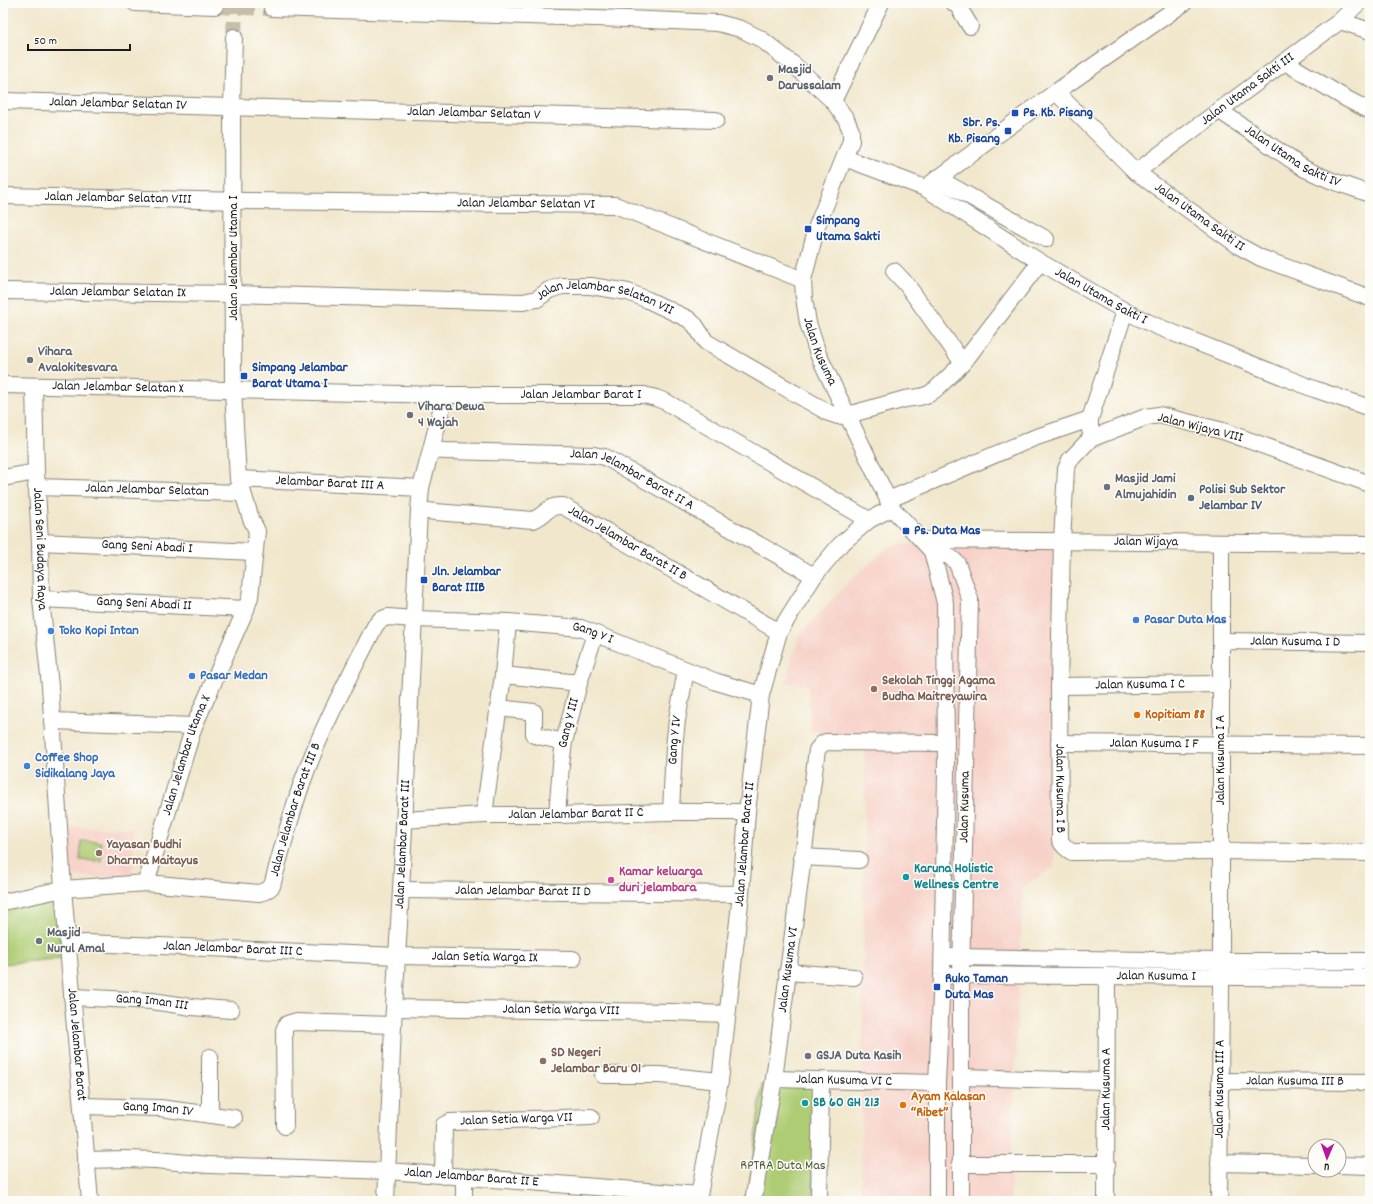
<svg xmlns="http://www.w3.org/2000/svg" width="1373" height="1204" viewBox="0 0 1373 1204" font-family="Dekko,sans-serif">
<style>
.built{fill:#f7d1c8}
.green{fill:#aecc73;stroke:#657448}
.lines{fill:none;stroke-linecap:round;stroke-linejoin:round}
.minor-tunnel{stroke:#c6bea9;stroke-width:16;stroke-dasharray:16 8;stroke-linecap:butt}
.minor-casing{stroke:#868274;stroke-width:18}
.minor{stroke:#fff;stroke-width:16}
.worship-dot{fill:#6b7280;stroke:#fdfcf7;stroke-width:1.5}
.transit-dot{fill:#1a4fb4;stroke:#fdfcf7;stroke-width:1.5}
.service-dot{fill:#5c6f8a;stroke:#fdfcf7;stroke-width:1.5}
.shop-dot{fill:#3f7fe0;stroke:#fdfcf7;stroke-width:1.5}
.education-dot{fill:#8d6e63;stroke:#fdfcf7;stroke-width:1.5}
.food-dot{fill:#e8710a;stroke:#fdfcf7;stroke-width:1.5}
.culture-dot{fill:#0f9aa8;stroke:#fdfcf7;stroke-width:1.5}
.hotel-dot{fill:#d1479c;stroke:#fdfcf7;stroke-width:1.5}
.labels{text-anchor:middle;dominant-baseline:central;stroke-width:3;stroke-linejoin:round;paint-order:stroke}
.worship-label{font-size:14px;font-weight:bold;fill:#5b616d;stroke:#fdfcf7;text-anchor:start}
.street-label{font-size:14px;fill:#1c1c1c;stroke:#fdfcf7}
.transit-label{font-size:14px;font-weight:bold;fill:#164399;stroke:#fdfcf7;text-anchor:start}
.service-label{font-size:14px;font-weight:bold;fill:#4e5e75;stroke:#fdfcf7;text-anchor:start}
.shop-label{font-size:14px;font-weight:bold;fill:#366cbe;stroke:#fdfcf7;text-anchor:start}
.education-label{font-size:14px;font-weight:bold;fill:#785e54;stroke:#fdfcf7;text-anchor:start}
.food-label{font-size:14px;font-weight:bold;fill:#c56008;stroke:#fdfcf7;text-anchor:start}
.culture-label{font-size:14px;font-weight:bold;fill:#0d838f;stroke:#fdfcf7;text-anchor:start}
.hotel-label{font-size:14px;font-weight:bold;fill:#b23c85;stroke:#fdfcf7;text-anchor:start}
.park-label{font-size:14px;fill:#4f5a3a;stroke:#fdfcf7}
</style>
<rect width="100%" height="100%" fill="#fdfcf7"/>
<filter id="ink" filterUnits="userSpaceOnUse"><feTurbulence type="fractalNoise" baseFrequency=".025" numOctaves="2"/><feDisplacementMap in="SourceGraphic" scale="8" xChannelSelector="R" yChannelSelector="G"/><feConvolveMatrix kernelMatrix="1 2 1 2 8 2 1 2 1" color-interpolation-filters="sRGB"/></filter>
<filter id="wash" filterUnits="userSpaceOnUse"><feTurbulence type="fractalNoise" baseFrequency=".012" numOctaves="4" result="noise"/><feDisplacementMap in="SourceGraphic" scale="16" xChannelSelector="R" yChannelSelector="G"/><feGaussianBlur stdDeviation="0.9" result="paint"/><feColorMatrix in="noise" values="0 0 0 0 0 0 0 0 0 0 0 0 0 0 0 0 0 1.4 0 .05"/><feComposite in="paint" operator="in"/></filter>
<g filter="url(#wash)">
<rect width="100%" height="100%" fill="#f1e7cc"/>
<path class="built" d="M1061 538 1054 867 1023 887 1010 1201H861L865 746 810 730 808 685 785 683 799 636 848 582 890 546 943 541Z
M65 827 134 829 132 878 64 876Z"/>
<path class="green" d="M81 841 101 842V861L80 860Z
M58 896 65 958 3 964V905Z
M762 1084H814L813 1201H748Z"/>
</g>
<g filter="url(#ink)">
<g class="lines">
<path class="minor-tunnel" d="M215 6 272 8
M234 37 235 7"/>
<g class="minor-casing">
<g id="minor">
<path d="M135 3 215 6"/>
<path d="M954 3 958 6 970 26"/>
<path id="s1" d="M272 8 627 19 718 23 741 29 761 39 794 65 833 101 846 119 851 131V141L817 226 803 280 804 298 808 323 818 354 892 508 932 551 945 603 946 773 942 975 937 1083V1201"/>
<path d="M1340 21 1370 31"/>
<path d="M1285 62 1345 98 1370 111"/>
<path id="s2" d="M1056 92 1136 172 1239 246 1261 258 1370 298"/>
<path id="s3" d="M3 101 716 120"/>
<path d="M833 101 881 3"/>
<path id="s4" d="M1220 111 1305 169 1330 180 1370 194"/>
<path id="s5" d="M845 158 925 188 1040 262 1125 311 1156 326 1314 389 1370 408"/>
<path id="s6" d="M1136 172 1340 21 1358 3"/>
<path d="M937 178 1046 239"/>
<path d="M925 188 1056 92 1184 3"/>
<path id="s7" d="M3 196 247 201 615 205 803 280"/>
<path d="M894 271 907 285 963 363"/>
<path id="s8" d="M3 291 234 294 523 302 537 299 549 290 562 286H591L628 292 648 300 688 319 695 325 706 342 829 413 838 416 848 415 905 399 920 397 929 394 936 389 963 363 1040 262"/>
<path id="s9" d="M3 385 445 395H644L656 398 666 402 869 520 892 508"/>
<path id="s10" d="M34 386 36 472 40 542 41 599 50 686 63 889 90 1201"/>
<path d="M1090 430V419L1125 311"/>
<path id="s11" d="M431 450 446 451 594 455 605 457 814 576"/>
<path d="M3 478 36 472"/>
<path id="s12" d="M238 479 421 488"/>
<path id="s13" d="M1370 484 1223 431 1159 415 1146 417 1090 439 1070 460 1066 469 1062 541 1059 686 1060 840C1063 846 1066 849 1072 852L1221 851 1370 853"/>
<path id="s14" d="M36 487 243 493 238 479 233 389 232 107 234 37"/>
<path d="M888 500 1034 438 1090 419"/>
<path id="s15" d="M419 510 436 512 533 520C547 515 546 505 563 506L779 632"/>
<path id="s16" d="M922 540 1370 544"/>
<path id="s17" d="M40 542 254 552"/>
<path d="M932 551 949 556 957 563 970 599 961 975V1201"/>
<path id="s18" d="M41 599 246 609"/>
<path id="s19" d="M1221 641 1370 643"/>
<path d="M503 675 579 683"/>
<path id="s20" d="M1059 686 1221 684"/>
<path d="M498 708 534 712V735L564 742"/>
<path d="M52 721 194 726"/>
<path id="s21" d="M1059 743 1370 746"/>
<path id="s22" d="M671 812 674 747 677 720 686 670"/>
<path d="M484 815 503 675 508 622"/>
<path id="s23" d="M557 815 561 765 564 742 579 683 595 634"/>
<path id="s24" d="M404 820 484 815H557L671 812H747"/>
<path d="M802 857 859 860"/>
<path id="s25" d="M146 883 194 726 246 609 250 597 257 531 251 519 243 493"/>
<path id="s26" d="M401 890 741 894"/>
<path id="s27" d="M3 902 63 889 146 883 259 893C265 892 268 890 272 886 282 848 292 809 306 772 325 721 351 674 375 626L380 620 388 617 414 619 508 622 581 628 717 682 761 695"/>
<path id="s28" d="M68 944 87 943 398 956 573 959"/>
<path d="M952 957 1220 961H1370"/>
<path d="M787 972 854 977"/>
<path id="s29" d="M952 975 1370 978"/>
<path id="s30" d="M72 997 152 1001 192 1007 231 1010"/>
<path id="s31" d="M394 1008 671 1012 727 1014"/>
<path d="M210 1057V1115"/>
<path d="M603 1075H660L720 1081"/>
<path d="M961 1077 1106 1081"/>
<path id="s32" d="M774 1079 937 1083"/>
<path id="s33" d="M1220 1081 1370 1082"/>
<path id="s34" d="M82 1106 160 1108 234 1118"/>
<path d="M285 1126 284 1030 287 1024 293 1022 393 1025"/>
<path id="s35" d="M86 1160 125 1159 156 1160 209 1165 388 1171 699 1195"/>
<path d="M1219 1163 1315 1165"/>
<path d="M960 1164H1107"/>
<path d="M1339 1165 1370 1166"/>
<path id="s36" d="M443 1176 444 1125 450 1122 591 1117"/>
<path id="s37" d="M386 1201 393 1025 401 890 419 510 421 488 445 395"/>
<path d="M464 1201V1178"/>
<path id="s38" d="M698 1201 720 1081 741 894 747 812 761 695 779 632 814 576 840 545 869 520"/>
<path id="s39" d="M753 1201 774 1079 817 750 822 744 826 742 946 743"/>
<path d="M819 1201 821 1081"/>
<path id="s40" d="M1106 1201 1107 976"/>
<path id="s41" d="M1219 1201 1221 989V543"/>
</g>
</g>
<use href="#minor" class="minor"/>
</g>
</g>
<g class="worship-dot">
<circle cx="770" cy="78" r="4"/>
<circle cx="30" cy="360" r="4"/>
<circle cx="410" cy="415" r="4"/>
<circle cx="1107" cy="487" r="4"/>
<circle cx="39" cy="941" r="4"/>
<circle cx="808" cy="1056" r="4"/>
</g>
<g class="transit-dot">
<rect x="1011" y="109" width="8" height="8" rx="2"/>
<rect x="1004" y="127" width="8" height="8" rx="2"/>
<rect x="804" y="225" width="8" height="8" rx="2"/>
<rect x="240" y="372" width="8" height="8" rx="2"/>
<rect x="902" y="527" width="8" height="8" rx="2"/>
<rect x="420" y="576" width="8" height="8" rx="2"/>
<rect x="933" y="983" width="8" height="8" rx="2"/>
</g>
<circle class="service-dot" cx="1191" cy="498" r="4"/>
<g class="shop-dot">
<circle cx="1136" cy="620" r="4"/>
<circle cx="51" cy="631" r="4"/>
<circle cx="192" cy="676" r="4"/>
<circle cx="27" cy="766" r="4"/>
</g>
<g class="education-dot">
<circle cx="874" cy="689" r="4"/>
<circle cx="99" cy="853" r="4"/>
<circle cx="543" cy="1061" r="4"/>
</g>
<g class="food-dot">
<circle cx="1137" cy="715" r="4"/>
<circle cx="903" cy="1105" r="4"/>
</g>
<g class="culture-dot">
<circle cx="906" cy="877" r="4"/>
<circle cx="805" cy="1103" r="4"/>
</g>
<circle class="hotel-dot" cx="611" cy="880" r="4"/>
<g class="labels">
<g class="worship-label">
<text x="778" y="70">Masjid<tspan x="778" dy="16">Darussalam</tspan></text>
<text x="38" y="352">Vihara<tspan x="38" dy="16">Avalokitesvara</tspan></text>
<text x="418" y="407">Vihara Dewa<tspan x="418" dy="16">4 Wajah</tspan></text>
<text x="1115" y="479">Masjid Jami<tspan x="1115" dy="16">Almujahidin</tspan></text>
<text x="47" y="933">Masjid<tspan x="47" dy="16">Nurul Amal</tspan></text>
<text x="816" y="1056">GSJA Duta Kasih</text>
</g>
<g class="street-label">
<text stroke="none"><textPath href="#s6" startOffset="139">Jalan Utama Sakti III</textPath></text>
<text stroke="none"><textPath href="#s3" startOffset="115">Jalan Jelambar Selatan IV</textPath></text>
<text stroke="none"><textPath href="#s3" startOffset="471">Jalan Jelambar Selatan V</textPath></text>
<text stroke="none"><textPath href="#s4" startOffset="86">Jalan Utama Sakti IV</textPath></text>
<text stroke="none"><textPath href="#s7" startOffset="115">Jalan Jelambar Selatan VIII</textPath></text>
<text stroke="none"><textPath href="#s7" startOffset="523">Jalan Jelambar Selatan VI</textPath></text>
<text stroke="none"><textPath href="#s2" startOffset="191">Jalan Utama Sakti II</textPath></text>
<text transform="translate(234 258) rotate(-90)">Jalan Jelambar Utama I</text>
<text stroke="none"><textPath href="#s8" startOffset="115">Jalan Jelambar Selatan IX</textPath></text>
<text stroke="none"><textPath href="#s5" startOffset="292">Jalan Utama Sakti I</textPath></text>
<text stroke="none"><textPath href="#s8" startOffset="607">Jalan Jelambar Selatan VII</textPath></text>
<text stroke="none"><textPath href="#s1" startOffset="854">Jalan Kusuma</textPath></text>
<text stroke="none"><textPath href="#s9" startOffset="115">Jalan Jelambar Selatan X</textPath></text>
<text stroke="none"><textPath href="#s9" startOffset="578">Jalan Jelambar Barat I</textPath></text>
<text transform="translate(1200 428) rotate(14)">Jalan Wijaya VIII</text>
<text stroke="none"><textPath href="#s11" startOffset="207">Jalan Jelambar Barat II A</textPath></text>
<text stroke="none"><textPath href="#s12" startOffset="92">Jelambar Barat III A</textPath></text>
<text stroke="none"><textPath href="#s14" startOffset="111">Jalan Jelambar Selatan</textPath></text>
<text stroke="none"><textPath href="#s16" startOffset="224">Jalan Wijaya</textPath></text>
<text stroke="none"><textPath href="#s15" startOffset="223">Jalan Jelambar Barat II B</textPath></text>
<text stroke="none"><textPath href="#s17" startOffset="107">Gang Seni Abadi I</textPath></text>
<text stroke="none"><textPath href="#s10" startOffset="163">Jalan Seni Budaya Raya</textPath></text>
<text stroke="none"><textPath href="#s18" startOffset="103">Gang Seni Abadi II</textPath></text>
<text stroke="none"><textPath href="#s27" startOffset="776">Gang Y I</textPath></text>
<text stroke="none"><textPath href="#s19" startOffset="74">Jalan Kusuma I D</textPath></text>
<text stroke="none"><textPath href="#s20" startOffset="81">Jalan Kusuma I C</textPath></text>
<text stroke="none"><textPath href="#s23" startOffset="93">Gang Y III</textPath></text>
<text stroke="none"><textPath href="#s22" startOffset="72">Gang Y IV</textPath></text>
<text stroke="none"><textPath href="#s21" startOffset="95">Jalan Kusuma I F</textPath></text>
<text stroke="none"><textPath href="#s25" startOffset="134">Jalan Jelambar Utama X</textPath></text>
<text transform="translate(1221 760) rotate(-90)">Jalan Kusuma I A</text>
<text stroke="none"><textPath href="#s13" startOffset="654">Jalan Kusuma I B</textPath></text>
<text transform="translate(965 807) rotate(-89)">Jalan Kusuma</text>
<text stroke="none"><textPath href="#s27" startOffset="353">Jalan Jelambar Barat III B</textPath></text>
<text stroke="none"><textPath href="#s24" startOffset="172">Jalan Jelambar Barat II C</textPath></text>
<text stroke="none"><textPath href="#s38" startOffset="360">Jalan Jelambar Barat II</textPath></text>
<text stroke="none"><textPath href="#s37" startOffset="357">Jalan Jelambar Barat III</textPath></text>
<text stroke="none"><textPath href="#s26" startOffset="122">Jalan Jelambar Barat II D</textPath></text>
<text stroke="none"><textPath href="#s28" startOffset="165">Jalan Jelambar Barat III C</textPath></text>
<text stroke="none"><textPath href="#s28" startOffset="417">Jalan Setia Warga IX</textPath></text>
<text stroke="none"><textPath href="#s39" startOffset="234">Jalan Kusuma VI</textPath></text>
<text stroke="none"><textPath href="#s29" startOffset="204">Jalan Kusuma I</textPath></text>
<text stroke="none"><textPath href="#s30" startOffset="80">Gang Iman III</textPath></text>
<text stroke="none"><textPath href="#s31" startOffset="167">Jalan Setia Warga VIII</textPath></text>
<text stroke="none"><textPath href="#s10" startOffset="660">Jalan Jelambar Barat</textPath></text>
<text stroke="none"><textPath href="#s32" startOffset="70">Jalan Kusuma VI C</textPath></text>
<text stroke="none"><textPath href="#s33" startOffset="75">Jalan Kusuma III B</textPath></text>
<text stroke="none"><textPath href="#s40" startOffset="112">Jalan Kusuma A</textPath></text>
<text stroke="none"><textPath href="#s41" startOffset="112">Jalan Kusuma III A</textPath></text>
<text stroke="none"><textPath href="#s34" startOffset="76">Gang Iman IV</textPath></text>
<text stroke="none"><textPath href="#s36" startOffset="124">Jalan Setia Warga VII</textPath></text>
<text stroke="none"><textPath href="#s35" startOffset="386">Jalan Jelambar Barat II E</textPath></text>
</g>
<g class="transit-label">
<text x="1023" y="113">Ps. Kb. Pisang</text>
<text x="1000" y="123" text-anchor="end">Sbr. Ps.<tspan x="1000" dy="16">Kb. Pisang</tspan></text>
<text x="816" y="221">Simpang<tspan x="816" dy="16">Utama Sakti</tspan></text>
<text x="252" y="368">Simpang Jelambar<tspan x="252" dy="16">Barat Utama I</tspan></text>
<text x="914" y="531">Ps. Duta Mas</text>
<text x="432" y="572">Jln. Jelambar<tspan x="432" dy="16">Barat IIIB</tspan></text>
<text x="945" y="979">Ruko Taman<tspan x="945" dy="16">Duta Mas</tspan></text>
</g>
<g class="service-label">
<text x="1199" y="490">Polisi Sub Sektor<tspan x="1199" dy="16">Jelambar IV</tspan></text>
</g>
<g class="shop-label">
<text x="1144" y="620">Pasar Duta Mas</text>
<text x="59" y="631">Toko Kopi Intan</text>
<text x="200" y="676">Pasar Medan</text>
<text x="35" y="758">Coffee Shop<tspan x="35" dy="16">Sidikalang Jaya</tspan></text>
</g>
<g class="education-label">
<text x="882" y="681">Sekolah Tinggi Agama<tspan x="882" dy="16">Budha Maitreyawira</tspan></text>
<text x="107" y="845">Yayasan Budhi<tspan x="107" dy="16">Dharma Maitayus</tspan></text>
<text x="551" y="1053">SD Negeri<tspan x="551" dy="16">Jelambar Baru 01</tspan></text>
</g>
<g class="food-label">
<text x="1145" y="715">Kopitiam 88</text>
<text x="911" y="1097">Ayam Kalasan<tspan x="911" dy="16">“Ribet”</tspan></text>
</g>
<g class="culture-label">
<text x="914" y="869">Karuna Holistic<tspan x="914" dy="16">Wellness Centre</tspan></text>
<text x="813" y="1103">SB 60 GH 213</text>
</g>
<g class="hotel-label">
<text x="619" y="872">Kamar keluarga<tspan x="619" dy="16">duri jelambara</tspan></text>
</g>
<g class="park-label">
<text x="783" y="1166">RPTRA Duta Mas</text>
</g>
</g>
<rect width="1373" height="1204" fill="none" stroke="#fdfcf7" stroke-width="16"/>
<g transform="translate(1327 1158) rotate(182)"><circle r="19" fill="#fdfcf7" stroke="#a3a29f"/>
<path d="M0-3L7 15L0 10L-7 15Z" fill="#b5179e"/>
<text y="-6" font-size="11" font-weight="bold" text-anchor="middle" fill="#1c1c1c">U</text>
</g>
<path d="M28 44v6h102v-6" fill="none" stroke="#1c1c1c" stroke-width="2"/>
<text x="34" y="44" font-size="12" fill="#1c1c1c" stroke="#fdfcf7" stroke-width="3" paint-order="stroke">50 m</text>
</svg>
